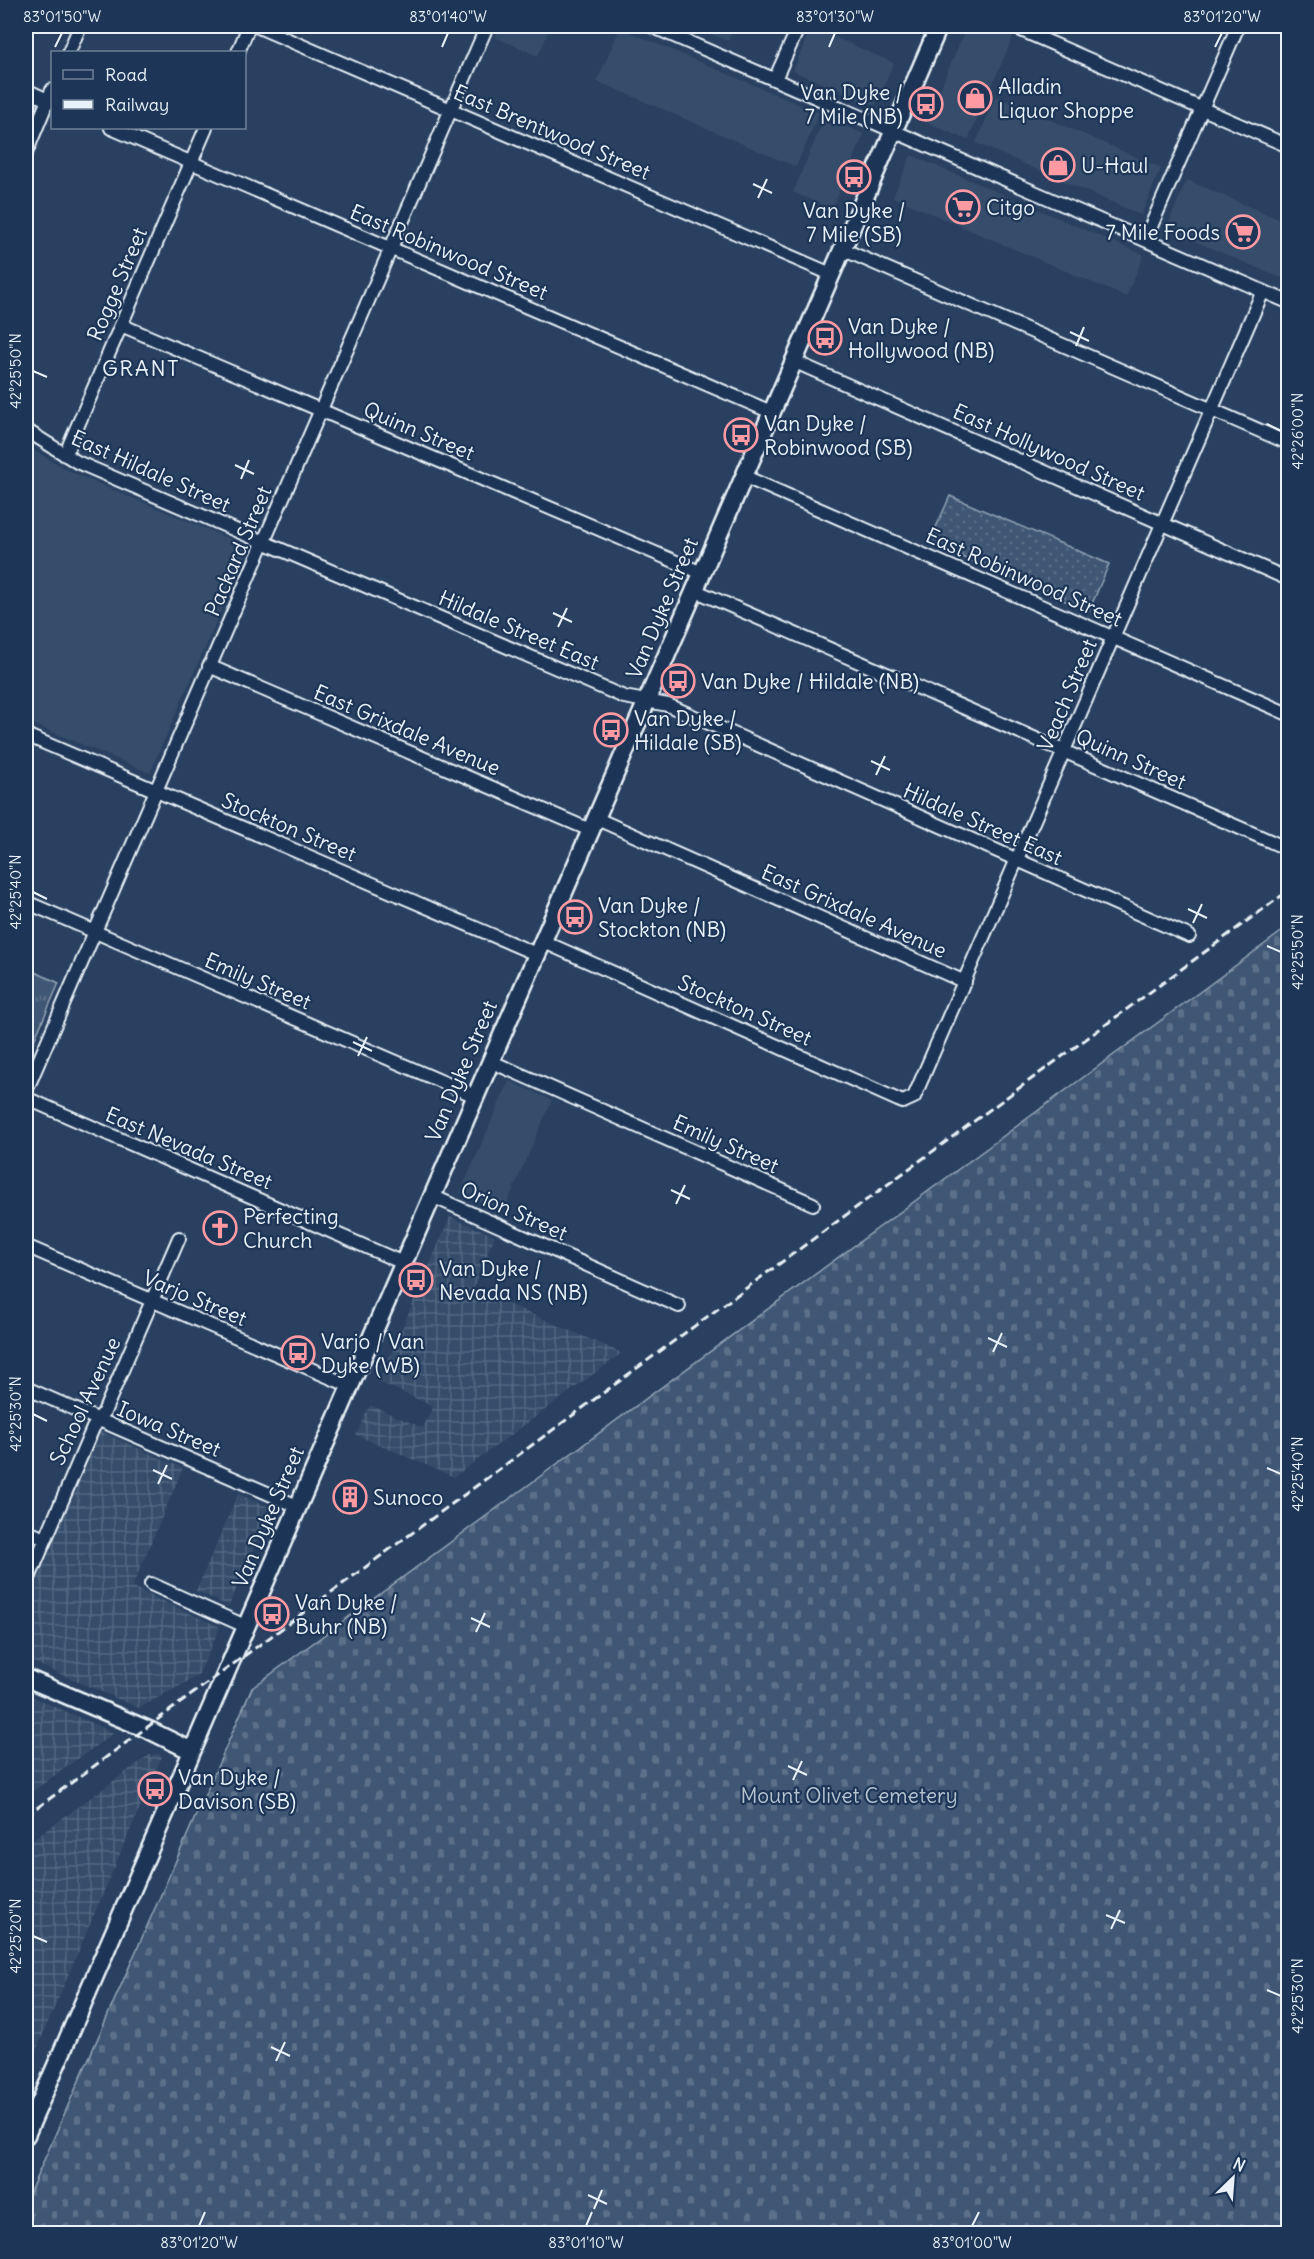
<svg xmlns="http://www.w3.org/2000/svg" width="1314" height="2259" viewBox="0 0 1314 2259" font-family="Delius,sans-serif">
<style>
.built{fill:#364d6b}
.industrial{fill:url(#industrial-grid)}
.grass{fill:url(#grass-dots);stroke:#94a4b6;stroke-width:1.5}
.cemetery{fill:url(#cemetery-stones);stroke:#94a4b6;stroke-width:1.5}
.park{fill:url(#park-tufts);stroke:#94a4b6;stroke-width:1.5}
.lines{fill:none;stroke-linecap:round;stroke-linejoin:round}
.minor-casing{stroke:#e8f1f8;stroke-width:16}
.major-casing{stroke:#e8f1f8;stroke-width:21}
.minor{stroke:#1d3557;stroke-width:12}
.major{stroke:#1d3557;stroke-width:16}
.rail{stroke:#e8f1f8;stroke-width:3;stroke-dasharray:9 4.5;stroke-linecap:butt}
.ticks{fill:none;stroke:#e8f1f8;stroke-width:2}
.labels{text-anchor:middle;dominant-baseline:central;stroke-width:4.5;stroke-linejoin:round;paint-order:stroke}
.poi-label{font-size:21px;fill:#e8f1f8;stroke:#1d3557;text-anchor:start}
.street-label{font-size:21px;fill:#e8f1f8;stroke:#1d3557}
.park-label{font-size:21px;fill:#b6c3d0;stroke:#1d3557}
.neighbourhood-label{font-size:22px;letter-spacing:1.5px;fill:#e8f1f8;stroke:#1d3557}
.neatline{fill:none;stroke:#e8f1f8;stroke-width:2}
.ticks-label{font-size:15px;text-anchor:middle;fill:#e8f1f8}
</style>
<defs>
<pattern id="industrial-grid" width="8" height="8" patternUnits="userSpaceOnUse" patternTransform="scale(1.5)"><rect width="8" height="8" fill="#364d6b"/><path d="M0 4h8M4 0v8" fill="none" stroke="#536781"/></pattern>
<pattern id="grass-dots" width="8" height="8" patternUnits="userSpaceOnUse" patternTransform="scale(1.5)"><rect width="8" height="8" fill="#415774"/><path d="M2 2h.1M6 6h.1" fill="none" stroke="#5c7089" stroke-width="1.8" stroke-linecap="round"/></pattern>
<pattern id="cemetery-stones" width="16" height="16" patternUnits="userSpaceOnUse" patternTransform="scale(1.5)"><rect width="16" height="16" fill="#415774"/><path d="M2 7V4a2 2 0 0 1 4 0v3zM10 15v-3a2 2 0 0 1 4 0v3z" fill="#5c7089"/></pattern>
<pattern id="park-tufts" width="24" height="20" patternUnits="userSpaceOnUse" patternTransform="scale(1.5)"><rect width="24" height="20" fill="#415774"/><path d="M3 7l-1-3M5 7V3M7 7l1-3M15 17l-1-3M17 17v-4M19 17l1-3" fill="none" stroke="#5c7089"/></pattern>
</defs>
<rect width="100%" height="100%" fill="#294061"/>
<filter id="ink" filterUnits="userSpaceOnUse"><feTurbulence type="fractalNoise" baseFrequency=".0167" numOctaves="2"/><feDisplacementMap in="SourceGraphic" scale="12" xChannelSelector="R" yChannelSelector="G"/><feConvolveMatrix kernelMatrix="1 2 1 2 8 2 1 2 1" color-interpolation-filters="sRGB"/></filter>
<g filter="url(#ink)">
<path class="built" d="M500 26H551L538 56 495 37Z
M691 26H735L728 41Z
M967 26H986L1013 37 968 140 926 122Z
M811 27 894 63 875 106 793 71Z
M620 28 819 113 796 167 597 81Z
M996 96 1161 168 1141 215 976 143Z
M825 117 864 134 832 209 793 192Z
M911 155 1144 255 1126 297 893 197Z
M1187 180 1288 223V281L1166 229Z
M26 446 73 473 249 547 150 773 26 721Z
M509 1081 552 1100 503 1212 460 1193Z"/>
<path class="industrial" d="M450 1217 495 1236 473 1289 622 1353 454 1477 356 1435 370 1405 423 1428 433 1406 379 1382Z
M99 1431 183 1468 132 1587 220 1627 198 1676 139 1708 26 1659V1605Z
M238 1494 271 1508 229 1606 196 1591Z
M26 1694 114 1733 26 1796Z
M158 1754 162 1756 26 2074V1845L149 1755Z"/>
<path class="grass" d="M950 496 1109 564 1089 611 929 543Z"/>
<path class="cemetery" d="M1288 927V2233H26V2201L252 1688Z"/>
<path class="park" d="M26 968 59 983 26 1059Z"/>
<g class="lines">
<g class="minor-casing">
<path id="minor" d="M256 26 831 274
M651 26 1288 302
M1012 26 1288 146
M69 52 80 26
M238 52 249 26
M775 79 799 26
M26 90 52 102
M111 128 771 412
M26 153 52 90
M1145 240 1238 26
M842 249 1288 443
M121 325 702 573
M793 361 1288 579
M26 430 77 462 624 697 668 705 1189 936
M65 455 206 128
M743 476 1288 714
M694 590 1288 849
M209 666 590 830
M26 735 536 954
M595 818 965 982
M26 902 475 1096
M542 941 898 1100 903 1102 914 1097 1263 291
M490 1061 813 1204
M26 1091 487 26
M26 1098 403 1263
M432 1196 679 1306
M26 1246 350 1386
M26 1388 297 1506
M26 1531 45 1539
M151 1584 245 1626
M26 1585 93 1428 104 1412 179 1238"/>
</g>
<g class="major-casing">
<path id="major" d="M26 1678 151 1731 192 1751
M26 2135 939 26"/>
</g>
<use href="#minor" class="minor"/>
<use href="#major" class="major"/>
<path class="rail" d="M26 1816 1288 891"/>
</g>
</g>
<path class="ticks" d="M55 47 62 33M442 47 448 33M829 47 835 33M1215 47 1222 33M753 184 772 193M758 198 767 179M1070 332 1089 341M1076 346 1084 327M33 371 47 377M1267 424 1281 431M235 465 254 474M241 479 249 460M553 613 572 622M558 627 567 608M871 761 890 770M876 775 885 756M33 892 47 899M1188 909 1207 918M1193 923 1202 904M1267 946 1281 952M353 1042 372 1051M358 1056 367 1037M671 1190 690 1199M676 1204 685 1185M988 1338 1007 1347M993 1352 1002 1333M33 1414 47 1421M1267 1468 1281 1474M153 1470 172 1479M158 1484 167 1465M471 1618 490 1627M476 1632 485 1613M788 1766 807 1775M793 1780 802 1761M1106 1915 1125 1923M1111 1929 1120 1910M33 1936 47 1942M1267 1990 1281 1996M271 2047 290 2056M276 2061 285 2042M588 2195 607 2204M594 2209 602 2190M199 2226 205 2212M586 2226 592 2212M972 2226 979 2212"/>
<defs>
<g id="shop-ring" transform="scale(1.725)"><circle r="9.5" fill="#1d3557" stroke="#ff9aa2" stroke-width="1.5"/><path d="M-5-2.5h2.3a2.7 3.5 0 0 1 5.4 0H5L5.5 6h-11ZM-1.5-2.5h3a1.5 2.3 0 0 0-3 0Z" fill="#ff9aa2"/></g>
<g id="bus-ring" transform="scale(1.725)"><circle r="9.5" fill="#1d3557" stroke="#ff9aa2" stroke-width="1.5"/><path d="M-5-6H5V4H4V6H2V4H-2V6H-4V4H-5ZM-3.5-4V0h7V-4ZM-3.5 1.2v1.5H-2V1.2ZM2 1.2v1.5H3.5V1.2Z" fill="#ff9aa2"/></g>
<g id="supermarket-ring" transform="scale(1.725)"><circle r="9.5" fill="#1d3557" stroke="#ff9aa2" stroke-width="1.5"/><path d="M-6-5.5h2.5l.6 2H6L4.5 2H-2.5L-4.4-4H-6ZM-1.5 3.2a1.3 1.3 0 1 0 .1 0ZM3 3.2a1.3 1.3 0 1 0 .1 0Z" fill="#ff9aa2"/></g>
<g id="church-ring" transform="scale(1.725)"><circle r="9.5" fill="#1d3557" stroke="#ff9aa2" stroke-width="1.5"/><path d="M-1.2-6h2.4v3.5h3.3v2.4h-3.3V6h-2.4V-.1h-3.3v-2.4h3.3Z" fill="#ff9aa2"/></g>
<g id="building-ring" transform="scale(1.725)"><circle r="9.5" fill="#1d3557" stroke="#ff9aa2" stroke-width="1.5"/><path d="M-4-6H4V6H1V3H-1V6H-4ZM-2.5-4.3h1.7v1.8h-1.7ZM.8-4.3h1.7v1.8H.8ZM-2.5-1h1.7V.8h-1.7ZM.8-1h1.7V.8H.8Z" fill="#ff9aa2"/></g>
</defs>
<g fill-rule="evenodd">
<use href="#shop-ring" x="975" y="98"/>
<use href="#bus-ring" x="926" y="104"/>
<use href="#shop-ring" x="1058" y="165"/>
<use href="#bus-ring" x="854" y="177"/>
<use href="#supermarket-ring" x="963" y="207"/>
<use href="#supermarket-ring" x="1243" y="232"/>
<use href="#bus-ring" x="825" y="338"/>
<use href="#bus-ring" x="741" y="435"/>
<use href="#bus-ring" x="678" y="681"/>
<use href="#bus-ring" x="611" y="730"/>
<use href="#bus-ring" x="575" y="917"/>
<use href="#church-ring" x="220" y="1228"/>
<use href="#bus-ring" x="416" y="1280"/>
<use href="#bus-ring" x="298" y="1353"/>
<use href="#building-ring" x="350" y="1497"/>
<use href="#bus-ring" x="272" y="1614"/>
<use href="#bus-ring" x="155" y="1789"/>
</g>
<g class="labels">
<g class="poi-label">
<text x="998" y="86">Alladin<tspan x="998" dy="24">Liquor Shoppe</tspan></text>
<text x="903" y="92" text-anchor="end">Van Dyke /<tspan x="903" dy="24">7 Mile (NB)</tspan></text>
<text x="1081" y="165">U-Haul</text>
<text x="986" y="207">Citgo</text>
<text x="854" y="210" text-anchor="middle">Van Dyke /<tspan x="854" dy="24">7 Mile (SB)</tspan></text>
<text x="1220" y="232" text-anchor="end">7 Mile Foods</text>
<text x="848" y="326">Van Dyke /<tspan x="848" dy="24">Hollywood (NB)</tspan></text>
<text x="764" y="423">Van Dyke /<tspan x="764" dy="24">Robinwood (SB)</tspan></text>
<text x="701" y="681">Van Dyke / Hildale (NB)</text>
<text x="634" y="718">Van Dyke /<tspan x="634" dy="24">Hildale (SB)</tspan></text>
<text x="598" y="905">Van Dyke /<tspan x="598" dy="24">Stockton (NB)</tspan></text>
<text x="243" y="1216">Perfecting<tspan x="243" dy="24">Church</tspan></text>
<text x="439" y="1268">Van Dyke /<tspan x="439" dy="24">Nevada NS (NB)</tspan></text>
<text x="321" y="1341">Varjo / Van<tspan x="321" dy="24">Dyke (WB)</tspan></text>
<text x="373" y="1497">Sunoco</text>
<text x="295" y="1602">Van Dyke /<tspan x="295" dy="24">Buhr (NB)</tspan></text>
<text x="178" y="1777">Van Dyke /<tspan x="178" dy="24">Davison (SB)</tspan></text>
</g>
<g class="street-label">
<text transform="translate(552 132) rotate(23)">East Brentwood Street</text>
<text transform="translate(449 252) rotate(23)">East Robinwood Street</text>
<text transform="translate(117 284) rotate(-67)">Rogge Street</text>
<text transform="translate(419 431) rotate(23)">Quinn Street</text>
<text transform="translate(1049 452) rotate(24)">East Hollywood Street</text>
<text transform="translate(151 471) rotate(24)">East Hildale Street</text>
<text transform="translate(238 551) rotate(-67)">Packard Street</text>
<text transform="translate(1024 577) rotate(24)">East Robinwood Street</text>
<text transform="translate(662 608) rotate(-67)">Van Dyke Street</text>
<text transform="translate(519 630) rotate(23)">Hildale Street East</text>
<text transform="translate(1067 695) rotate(-67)">Veach Street</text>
<text transform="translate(407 730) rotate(23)">East Grixdale Avenue</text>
<text transform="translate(1131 759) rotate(24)">Quinn Street</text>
<text transform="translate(983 824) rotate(24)">Hildale Street East</text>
<text transform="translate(289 827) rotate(23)">Stockton Street</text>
<text transform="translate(854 911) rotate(24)">East Grixdale Avenue</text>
<text transform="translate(258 981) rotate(23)">Emily Street</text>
<text transform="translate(745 1010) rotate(24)">Stockton Street</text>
<text transform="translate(461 1071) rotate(-67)">Van Dyke Street</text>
<text transform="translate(726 1144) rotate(24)">Emily Street</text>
<text transform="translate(189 1148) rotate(23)">East Nevada Street</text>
<text transform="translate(514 1211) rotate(24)">Orion Street</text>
<text transform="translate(195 1298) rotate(23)">Varjo Street</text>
<text transform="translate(85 1401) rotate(-65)">School Avenue</text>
<text transform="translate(169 1429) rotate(23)">Iowa Street</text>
<text transform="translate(268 1517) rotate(-67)">Van Dyke Street</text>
</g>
<g class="park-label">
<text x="849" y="1795">Mount Olivet Cemetery</text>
</g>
<g class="neighbourhood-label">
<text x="141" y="368">GRANT</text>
</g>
</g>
<rect width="1314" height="2259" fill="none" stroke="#1d3557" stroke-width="66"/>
<rect x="51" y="51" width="195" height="78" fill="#1d3557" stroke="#6e8097" stroke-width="1.5"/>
<rect x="63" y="70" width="30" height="9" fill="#1d3557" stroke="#6e8097" stroke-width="1.5"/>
<text x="105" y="81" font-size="18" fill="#e8f1f8">Road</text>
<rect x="63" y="100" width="30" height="9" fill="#e8f1f8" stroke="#6e8097" stroke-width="1.5"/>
<text x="105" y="111" font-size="18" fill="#e8f1f8">Railway</text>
<g transform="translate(1233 2178) rotate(25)" stroke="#1d3557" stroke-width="4.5" paint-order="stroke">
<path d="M0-4.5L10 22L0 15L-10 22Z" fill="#e8f1f8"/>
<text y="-9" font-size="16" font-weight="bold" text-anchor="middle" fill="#e8f1f8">N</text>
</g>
<rect x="33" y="33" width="1248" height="2193" class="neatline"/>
<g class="ticks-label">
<text x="62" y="22">83°01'50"W</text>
<text x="448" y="22">83°01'40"W</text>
<text x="835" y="22">83°01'30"W</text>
<text x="1222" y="22">83°01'20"W</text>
<text transform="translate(16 371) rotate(-90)" y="5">42°25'50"N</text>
<text transform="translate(1298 431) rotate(-90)" y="5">42°26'00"N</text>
<text transform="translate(16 892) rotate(-90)" y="5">42°25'40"N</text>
<text transform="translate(1298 952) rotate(-90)" y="5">42°25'50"N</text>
<text transform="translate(16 1414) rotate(-90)" y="5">42°25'30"N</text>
<text transform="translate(1298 1474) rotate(-90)" y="5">42°25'40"N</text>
<text transform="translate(16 1936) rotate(-90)" y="5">42°25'20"N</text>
<text transform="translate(1298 1996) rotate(-90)" y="5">42°25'30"N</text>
<text x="199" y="2248">83°01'20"W</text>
<text x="586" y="2248">83°01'10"W</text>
<text x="972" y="2248">83°01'00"W</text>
</g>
</svg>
